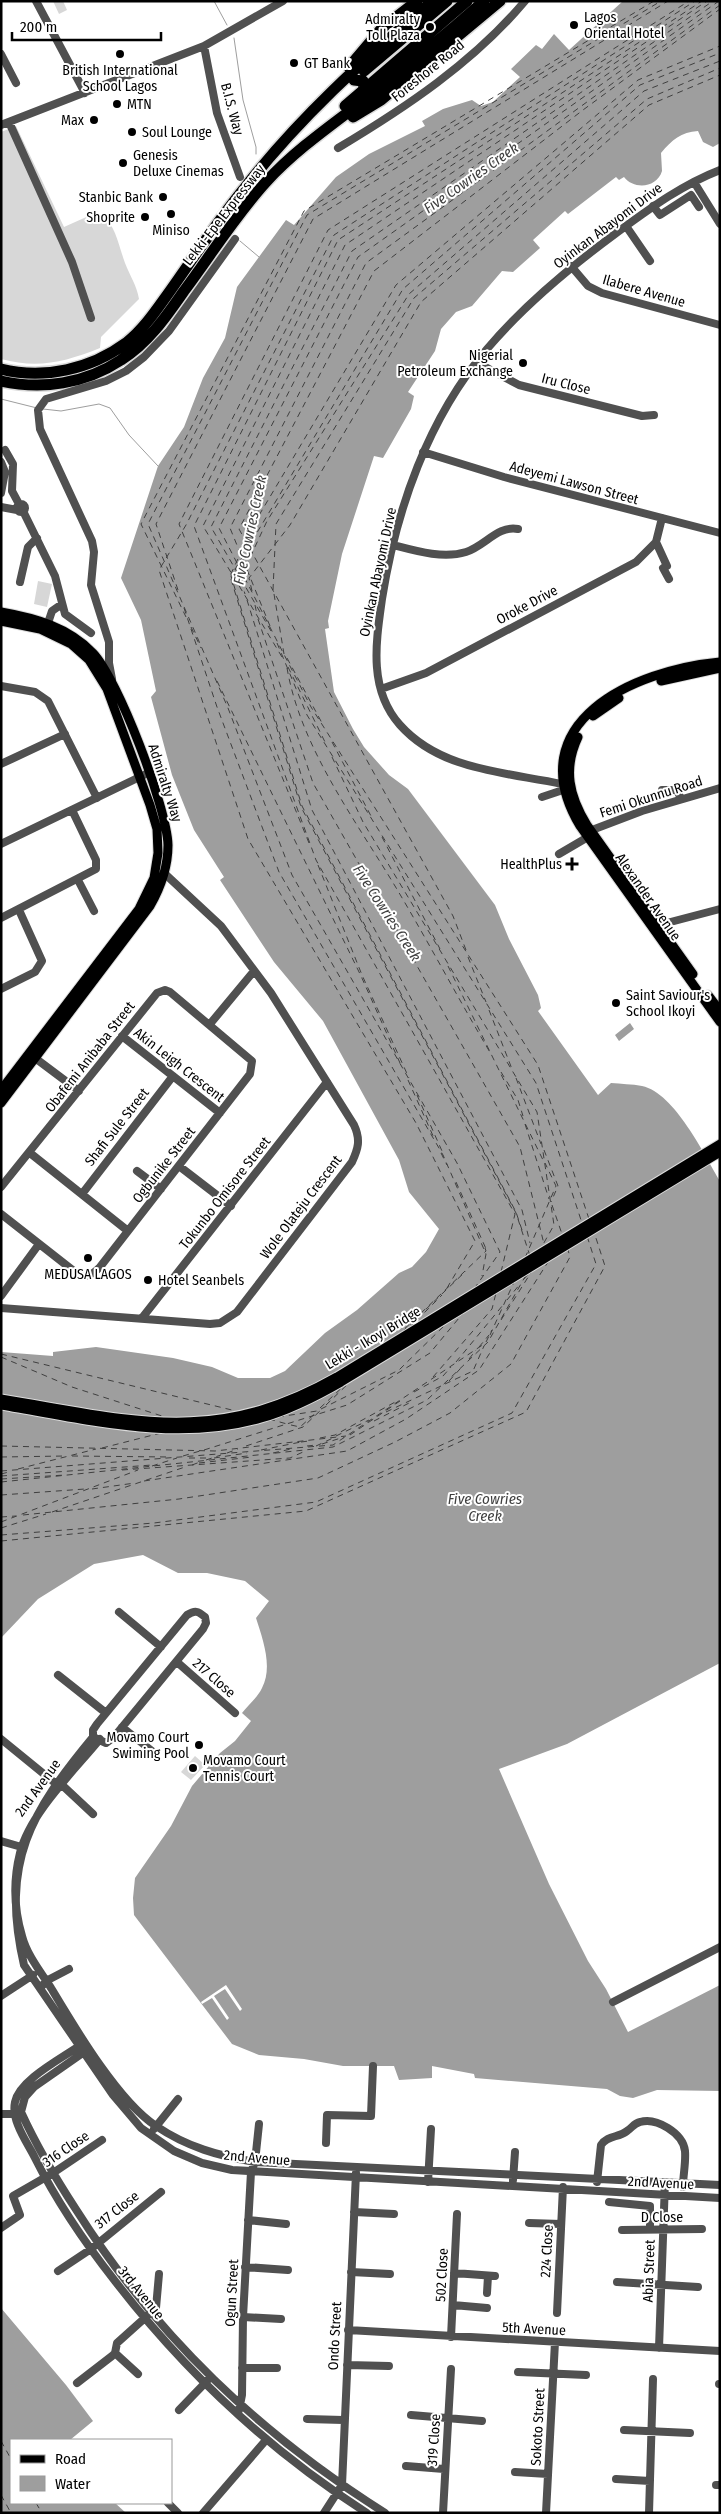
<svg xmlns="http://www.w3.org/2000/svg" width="721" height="2514" viewBox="0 0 721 2514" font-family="'Fira Sans Condensed',sans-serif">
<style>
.grass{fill:#d7d7d7}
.water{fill:#9e9e9e}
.pier{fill:#fff}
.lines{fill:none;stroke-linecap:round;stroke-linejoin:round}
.stream{stroke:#9e9e9e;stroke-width:1}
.ferry{stroke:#3f3f3f;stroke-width:1;stroke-dasharray:6 5;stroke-linecap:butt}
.major-casing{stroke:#dbdbdb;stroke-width:11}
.highway-casing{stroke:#dbdbdb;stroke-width:14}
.minor{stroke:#505050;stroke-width:8}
.major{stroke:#000;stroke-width:9}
.highway{stroke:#000;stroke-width:11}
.poi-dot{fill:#000;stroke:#fff;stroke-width:2}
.labels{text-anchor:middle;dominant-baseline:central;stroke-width:4;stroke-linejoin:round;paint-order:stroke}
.poi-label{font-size:14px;fill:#000;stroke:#fff;text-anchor:start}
.street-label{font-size:14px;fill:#000;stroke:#fff}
.water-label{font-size:15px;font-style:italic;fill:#3f3f3f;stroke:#fff}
</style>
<rect width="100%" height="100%" fill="#fff"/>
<path class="grass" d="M53 1H63L67 10 59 14Z
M16 126 64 227 93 214H102C116 226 119 247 125 263 130 276 137 286 139 299L101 337 100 348C65 362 38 369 1 359V132Z
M38 581 52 584 47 607 34 604Z
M195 1756 205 1765 191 1780 181 1772Z"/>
<path class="water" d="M623 1H720V143L713 147 703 142 698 131C681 132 672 140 661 153L662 171C657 188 634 190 624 177L619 180 616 177 568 214 565 211 533 240 540 248 513 272 502 271 472 306 456 312 441 329 435 351 408 392 414 396 411 409 383 458 374 456 342 554 328 621 329 628 325 629 334 692 353 729 364 747 389 775 408 789 495 905 509 939 538 995 541 1008 538 1011 598 1095 611 1083C621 1084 632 1084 642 1086 675 1093 704 1155 720 1181V1663L567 1744 499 1769 549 1884 588 1961 606 1989 628 2032 720 1985V2091L657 2090 633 2098 620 2096 607 2089 475 2078 474 2074 432 2066V2078L399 2080 394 2066H343L304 2059 259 2055 232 2044 134 1915 133 1898 135 1878 171 1826 192 1786 220 1753 235 1741 251 1721 242 1713C248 1705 258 1697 262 1688 273 1667 263 1640 256 1618L269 1601 245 1581 207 1573H178L143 1555 94 1564 38 1599 1 1638V1352L53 1356V1352L96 1347 173 1358 212 1367 238 1378H270L285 1371 325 1333 357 1310 399 1273 412 1267 426 1252 439 1229 409 1192 399 1160 323 1021 274 962 220 880 224 877 194 830 172 775 151 697 156 691 141 620 121 578 158 466 184 427 203 378 225 338 237 287 286 220 294 225 336 177 369 154 425 126 422 121 443 109 472 100 481 106 493 102 520 77 511 69 536 45 542 49 554 34 569 50Z
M630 1023 634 1029 619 1041 615 1035Z
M1 2308 66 2385 93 2421 70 2440H11V2503H115L126 2513H1Z"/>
<path class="pier" d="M226 1985 242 2009 240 2011 225 1989 214 1996 229 2018 227 2020 212 1998 202 2004 201 2002Z"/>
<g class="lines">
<path class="stream" d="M214 1 227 25
M234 38 243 100 256 147V154
M240 241 259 257
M1 399 37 408
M43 409 61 411 99 404 110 408 129 435 158 466"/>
<path class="ferry" d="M241 577 267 521 409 294 644 91 720 61
M241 581 245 594
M178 590 156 524 313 219 668 1
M273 590 276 524 414 298 647 99 720 68
M252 591 249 578 290 525 421 302 649 105 720 75
M274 594 284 654
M247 600 312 810 522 1210 530 1243
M255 605 257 615
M184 608 217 707 279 872 443 1155 486 1254 482 1276
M186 617 141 524 304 211 654 1
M258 619 313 783 520 1147 544 1244
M270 626 230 528 366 263 720 5
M191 627 201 648
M271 631 211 527 352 251 713 1
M277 643 307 715 536 1083 582 1223
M282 657 203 526 345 245 707 1
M287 658 322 723
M288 667 326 744
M287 668C301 749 357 822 398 891 430 945 459 1000 491 1054
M217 681 361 976 400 1063
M332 742 371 816
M332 757 363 822 537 1112 554 1225 541 1248
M382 837 440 949
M309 843 179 524 328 230 689 1
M318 865 362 975 409 1078
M466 950 453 916 239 529 374 271 583 110 720 9
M468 957 486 1002
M448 966 543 1160
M489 1010 512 1069
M501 1072 518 1100 523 1116
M516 1078 541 1144
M408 1080 434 1138
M417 1095 442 1151
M525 1124 549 1199
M544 1150 558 1186 551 1202
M441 1153 447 1165
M456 1182 487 1251
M552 1205 562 1234
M589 1219 538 1065 311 707 219 528 358 257 719 1
M522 1230 516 1212 302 806 231 576 403 289 640 85 720 53
M530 1256 516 1213 301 807 230 576 255 522 396 285 638 80 720 46
M525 1258 556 1186 545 1163
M501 1272 515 1214 316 860 194 526 338 240 702 1
M524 1279 530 1272
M447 1288 475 1241 416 1123 248 839 159 570 186 525 334 235 695 1
M474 1289 500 1252 457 1163 292 875 228 708 148 524 307 215 661 1
M507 1300 520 1284
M501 1320 532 1271
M409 1328 442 1295
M402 1332 466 1271
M490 1335 514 1282
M397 1336 486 1251 485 1248
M486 1342 492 1330
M479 1347 489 1335
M1 1354 236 1411
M1 1357 72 1387 165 1417
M469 1359 476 1350
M456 1362 503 1305
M433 1377 492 1309 496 1293
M449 1381 460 1369
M445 1384 473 1371 484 1346
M414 1392 443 1376 451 1367
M326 1405 352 1380
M320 1408 347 1383
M386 1412 441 1386
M278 1417 317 1411 399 1370 447 1323
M269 1419 287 1424
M374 1421 413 1401
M291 1425 300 1427 318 1411
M350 1435 400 1401
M336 1436 369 1420
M320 1438 335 1435 397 1401
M301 1442 309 1441
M322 1444 344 1437
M1 1446 215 1451 346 1436
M246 1446 303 1427 322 1409
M307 1446 316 1445
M316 1446 333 1438
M102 1448 161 1433
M204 1450 347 1405 430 1353 464 1312
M261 1450 301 1442
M227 1453 238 1449
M273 1453 291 1449
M72 1456 170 1457
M183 1456 200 1451
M1 1457 65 1456
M189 1458H210
M214 1458 247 1453
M206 1460 221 1455
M199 1463 252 1457
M192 1465 200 1462
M152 1466 177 1458
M18 1469 96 1449
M122 1470 290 1458 303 1452
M1 1471 333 1445 484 1344
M1 1474 9 1472
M1 1476 152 1465
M1 1479 65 1475
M144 1481 347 1451 406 1419 479 1370 548 1262
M1 1482 333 1447 427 1400 488 1342 526 1275
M92 1489 135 1483
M1 1495 85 1489
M52 1512 185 1467
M23 1515 179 1499 318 1478 395 1442 450 1413 511 1364 570 1257 568 1250
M1 1517 16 1516
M1 1522 138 1470
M1 1528 46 1514
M1 1535 154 1523 316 1502 512 1413 596 1264 587 1236
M1 1541 306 1511 526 1412 605 1266 594 1232
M1 2441 11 2459
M1 2495 11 2513
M36 2503 42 2513"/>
<g class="major-casing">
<path id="major" d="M1 612C35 618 68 627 93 653 118 679 167 808 168 845 168 868 161 887 150 906L1 1103
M1 621 40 629 71 644 89 660 107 689 150 805 157 829 158 853 154 878 139 909 1 1090
M720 662C634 670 518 722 580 826L720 1022
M661 681 720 668
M593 716 619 698
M578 737C563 769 569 796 587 825L693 974
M708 995 720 1011
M1 1399C131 1420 214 1447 337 1377L720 1144
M1 1405C87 1419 175 1443 261 1418 289 1410 315 1397 341 1382L720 1152"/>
</g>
<g class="highway-casing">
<path id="highway" d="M349 67 382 28 417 1
M364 71 447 1
M354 80 363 81 364 90
M345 106 467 1
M353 117 381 100 500 1
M1 369C44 380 91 369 126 343 144 329 157 309 170 291 194 257 217 222 243 190 298 119 364 59 433 1
M1 381C42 390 85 384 121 360 148 343 166 317 184 291 211 255 235 216 266 182 298 147 339 120 376 91 413 62 449 32 484 1"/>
</g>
<path class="minor" d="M36 1 85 93
M204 46 217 113 240 177
M1 54 16 83
M9 122 72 262 91 318
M1 125 204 46 283 1
M338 148C405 108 474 62 525 1
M694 182 720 224
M653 206 660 215 691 195 699 207
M626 226 650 261
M571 266 588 286 602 293 720 325
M476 362 519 385 642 416 654 415
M5 450 13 464 12 491 19 504
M423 452 504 477 720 533
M1 462 5 472 1 493
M17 508a4 4 0 1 1 8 0a4 4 0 1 1-8 0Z
M1 507 17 510
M23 511 55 576 65 614 91 633
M656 542 667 566 663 568 669 579
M393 545C416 551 443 559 466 552 485 546 498 525 518 529
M20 582 28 547 37 538
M48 623 52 611 62 604
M112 679 109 663V642L91 585 94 552 92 541 40 429 38 410 46 399 106 381 126 371 144 357 169 331 235 239
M1 686 35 692 48 701 97 798
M381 689 426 673 636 562 656 542 662 518
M1 764 65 734
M562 784C506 772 441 771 400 725 368 689 376 642 382 599 396 510 428 418 487 349 524 305 569 268 615 234 648 210 681 185 720 170
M662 790H677L681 799
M542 797 563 790
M592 830 642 811 720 788
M1 844 148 773
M559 854 588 837
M78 880 94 911
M1 918 96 869V860L72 810
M659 925 720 909
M1 989 35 972 42 961 19 910
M210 1024 254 971
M122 1036 220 1113
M35 1058 79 1091
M30 1153 128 1231
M179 1166 231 1206
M137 1171 161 1189
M1 1187 157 993 165 990 170 992 252 1061 250 1074 100 1267C92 1275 86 1279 75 1272L1 1214
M82 1194 173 1076
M1 1296 39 1244
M1 1308 210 1324 220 1323 237 1312 352 1162C358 1149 361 1140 354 1125L271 993 221 926 164 873
M142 1318 327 1082
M119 1612 161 1647
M177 1662 235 1713
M58 1675 106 1713
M122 1727 152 1751
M93 1737 106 1743 114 1737 203 1629 206 1623 205 1617C198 1611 195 1610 187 1615L97 1724 93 1730V1737C31 1812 0 1862 24 1965L113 2095 141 2128 174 2151 202 2163 232 2170 720 2198
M1 1739 55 1783 62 1785 93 1814
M100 1739C74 1771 30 1813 20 1853 13 1881 14 1909 22 1936 27 1955 40 1971 51 1988 75 2028 118 2101 156 2126 187 2147 219 2156 255 2162L720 2185
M1 1841 18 1846
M43 1985 46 1981 69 1969
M1 1996 33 1975
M613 2002 720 1947
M82 2044C63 2058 20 2079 15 2102 11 2121 27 2142 35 2158 57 2202 85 2243 115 2281 186 2373 270 2451 367 2513
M87 2050 34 2087 25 2097 21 2112C37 2147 56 2179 77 2211 157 2337 259 2433 385 2513
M1 2114H14
M154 2129 178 2099
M326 2143 327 2115 371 2116 373 2066
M513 2180 515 2152
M428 2182 431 2129
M597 2182 601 2145C608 2135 618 2138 627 2131 632 2128 634 2123 640 2122 656 2117 683 2133 685 2151 686 2163 683 2175 683 2187
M609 2202 650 2206V2229
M354 2212 394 2214
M248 2220 286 2224
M529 2223 561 2224
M1 2228 20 2215 13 2196 53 2173 102 2140
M622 2230 702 2229
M245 2267 288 2270
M58 2271 91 2249 161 2192
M351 2272 390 2274
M454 2273 495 2276
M617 2282 698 2287
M487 2293 488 2276
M453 2305 487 2308
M557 2313 563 2187
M243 2317 281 2319
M348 2330 720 2351
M451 2337 457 2214
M659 2348 665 2182
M115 2353 138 2374
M347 2365 389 2366
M242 2368H277
M518 2372 586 2375
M77 2383 112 2356 115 2353 117 2343 156 2308 159 2274
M719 2384H720
M179 2410 207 2381
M239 2410 242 2395 243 2317 251 2172 255 2162 259 2124
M411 2415 482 2421
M307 2419 343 2420
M624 2430 690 2433
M406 2466 444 2469
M515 2472 548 2474
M616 2479 650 2481
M716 2485H720
M168 2503 178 2513
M203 2513 266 2440
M324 2513 342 2485 356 2173
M443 2513 451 2369
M546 2513 555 2342
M649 2513 653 2379"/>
<use href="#major" class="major"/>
<use href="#highway" class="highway"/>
</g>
<g class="poi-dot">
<circle cx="574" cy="25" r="5"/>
<circle cx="430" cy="27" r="5"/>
<circle cx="120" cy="54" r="5"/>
<circle cx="294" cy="63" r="5"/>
<circle cx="117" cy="104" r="5"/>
<circle cx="94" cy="120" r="5"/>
<circle cx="132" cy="132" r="5"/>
<circle cx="123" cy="163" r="5"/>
<circle cx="163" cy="197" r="5"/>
<circle cx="171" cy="214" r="5"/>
<circle cx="145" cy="217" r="5"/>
<circle cx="523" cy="363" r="5"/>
<path d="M569.5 856.5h5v5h5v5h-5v5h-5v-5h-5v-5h5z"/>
<circle cx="616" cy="1003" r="5"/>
<circle cx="88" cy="1258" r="5"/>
<circle cx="148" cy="1280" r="5"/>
<circle cx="199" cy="1745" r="5"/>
<circle cx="193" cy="1768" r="5"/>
</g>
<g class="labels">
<g class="poi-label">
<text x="584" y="17">Lagos<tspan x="584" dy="16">Oriental Hotel</tspan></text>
<text x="420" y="19" text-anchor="end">Admiralty<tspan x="420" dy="16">Toll Plaza</tspan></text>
<text x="304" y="63">GT Bank</text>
<text x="120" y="70" text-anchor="middle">British International<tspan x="120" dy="16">School Lagos</tspan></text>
<text x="127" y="104">MTN</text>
<text x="84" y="120" text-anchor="end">Max</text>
<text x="142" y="132">Soul Lounge</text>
<text x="133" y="155">Genesis<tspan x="133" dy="16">Deluxe Cinemas</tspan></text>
<text x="153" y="197" text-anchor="end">Stanbic Bank</text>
<text x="135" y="217" text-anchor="end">Shoprite</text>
<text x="171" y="230" text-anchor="middle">Miniso</text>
<text x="513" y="355" text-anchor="end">Nigerial<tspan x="513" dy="16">Petroleum Exchange</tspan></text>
<text x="562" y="864" text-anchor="end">HealthPlus</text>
<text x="626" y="995">Saint Saviour's<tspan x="626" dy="16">School Ikoyi</tspan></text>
<text x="88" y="1274" text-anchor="middle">MEDUSA LAGOS</text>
<text x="158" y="1280">Hotel Seanbels</text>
<text x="189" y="1737" text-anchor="end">Movamo Court<tspan x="189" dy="16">Swiming Pool</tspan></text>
<text x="203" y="1760">Movamo Court<tspan x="203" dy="16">Tennis Court</tspan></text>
</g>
<g class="street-label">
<text transform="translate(428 71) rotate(-39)">Foreshore Road</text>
<text transform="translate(232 109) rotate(75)">B.I.S. Way</text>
<text transform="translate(224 215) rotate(-52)">Lekki-Epe Expressway</text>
<text transform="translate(608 226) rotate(-37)">Oyinkan Abayomi Drive</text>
<text transform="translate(644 291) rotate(16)">Ilabere Avenue</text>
<text transform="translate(566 384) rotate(14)">Iru Close</text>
<text transform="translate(574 483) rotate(15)">Adeyemi Lawson Street</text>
<text transform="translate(378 572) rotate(-78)">Oyinkan Abayomi Drive</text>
<text transform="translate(527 605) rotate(-28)">Oroke Drive</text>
<text transform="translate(165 783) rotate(72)">Admiralty Way</text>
<text transform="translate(651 797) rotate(-18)">Femi Okunnu Road</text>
<text transform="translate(648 897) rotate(55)">Alexander Avenue</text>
<text transform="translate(90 1057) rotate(-52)">Obafemi Anibaba Street</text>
<text transform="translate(179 1065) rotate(38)">Akin Leigh Crescent</text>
<text transform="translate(117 1127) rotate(-52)">Shafi Sule Street</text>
<text transform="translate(164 1165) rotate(-52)">Ogbunike Street</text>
<text transform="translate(225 1193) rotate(-52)">Tokunbo Omisore Street</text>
<text transform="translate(301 1207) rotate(-53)">Wole Olateju Crescent</text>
<text transform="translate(373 1338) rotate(-31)">Lekki - Ikoyi Bridge</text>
<text transform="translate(214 1678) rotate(41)">217 Close</text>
<text transform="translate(38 1788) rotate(-54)">2nd Avenue</text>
<text transform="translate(66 2149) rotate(-34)">316 Close</text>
<text transform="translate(257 2158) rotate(5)">2nd Avenue</text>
<text transform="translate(661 2183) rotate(3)">2nd Avenue</text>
<text transform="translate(117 2210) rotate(-38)">317 Close</text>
<text x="662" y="2217">D Close</text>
<text transform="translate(547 2251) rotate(-87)">224 Close</text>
<text transform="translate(649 2271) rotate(-88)">Abia Street</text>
<text transform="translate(442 2275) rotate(-87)">502 Close</text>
<text transform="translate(141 2293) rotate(51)">3rd Avenue</text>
<text transform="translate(232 2293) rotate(-87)">Ogun Street</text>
<text transform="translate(534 2329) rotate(3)">5th Avenue</text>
<text transform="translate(335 2336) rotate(-87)">Ondo Street</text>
<text transform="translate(538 2427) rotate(-87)">Sokoto Street</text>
<text transform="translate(434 2440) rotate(-86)">319 Close</text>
</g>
<g class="water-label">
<text transform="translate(471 178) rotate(-35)">Five Cowries Creek</text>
<text transform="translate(250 530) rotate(-78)">Five Cowries Creek</text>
<text transform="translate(387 913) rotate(57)">Five Cowries Creek</text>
<text x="485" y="1499">Five Cowries<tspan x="485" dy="17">Creek</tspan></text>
</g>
</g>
<rect width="721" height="2514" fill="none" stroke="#000000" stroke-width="5"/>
<rect x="10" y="2439" width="162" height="65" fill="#ffffff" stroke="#999999"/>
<rect x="20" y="2455" width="25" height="8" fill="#000000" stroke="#999999"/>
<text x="55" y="2464" font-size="15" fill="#000000">Road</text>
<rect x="20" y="2476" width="25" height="15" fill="#9e9e9e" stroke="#999999"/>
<text x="55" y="2489" font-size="15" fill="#000000">Water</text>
<path d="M12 32v8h149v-8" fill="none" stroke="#000000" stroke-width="2.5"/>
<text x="20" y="32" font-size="15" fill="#000000" stroke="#ffffff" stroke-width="4" paint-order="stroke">200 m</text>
</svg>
